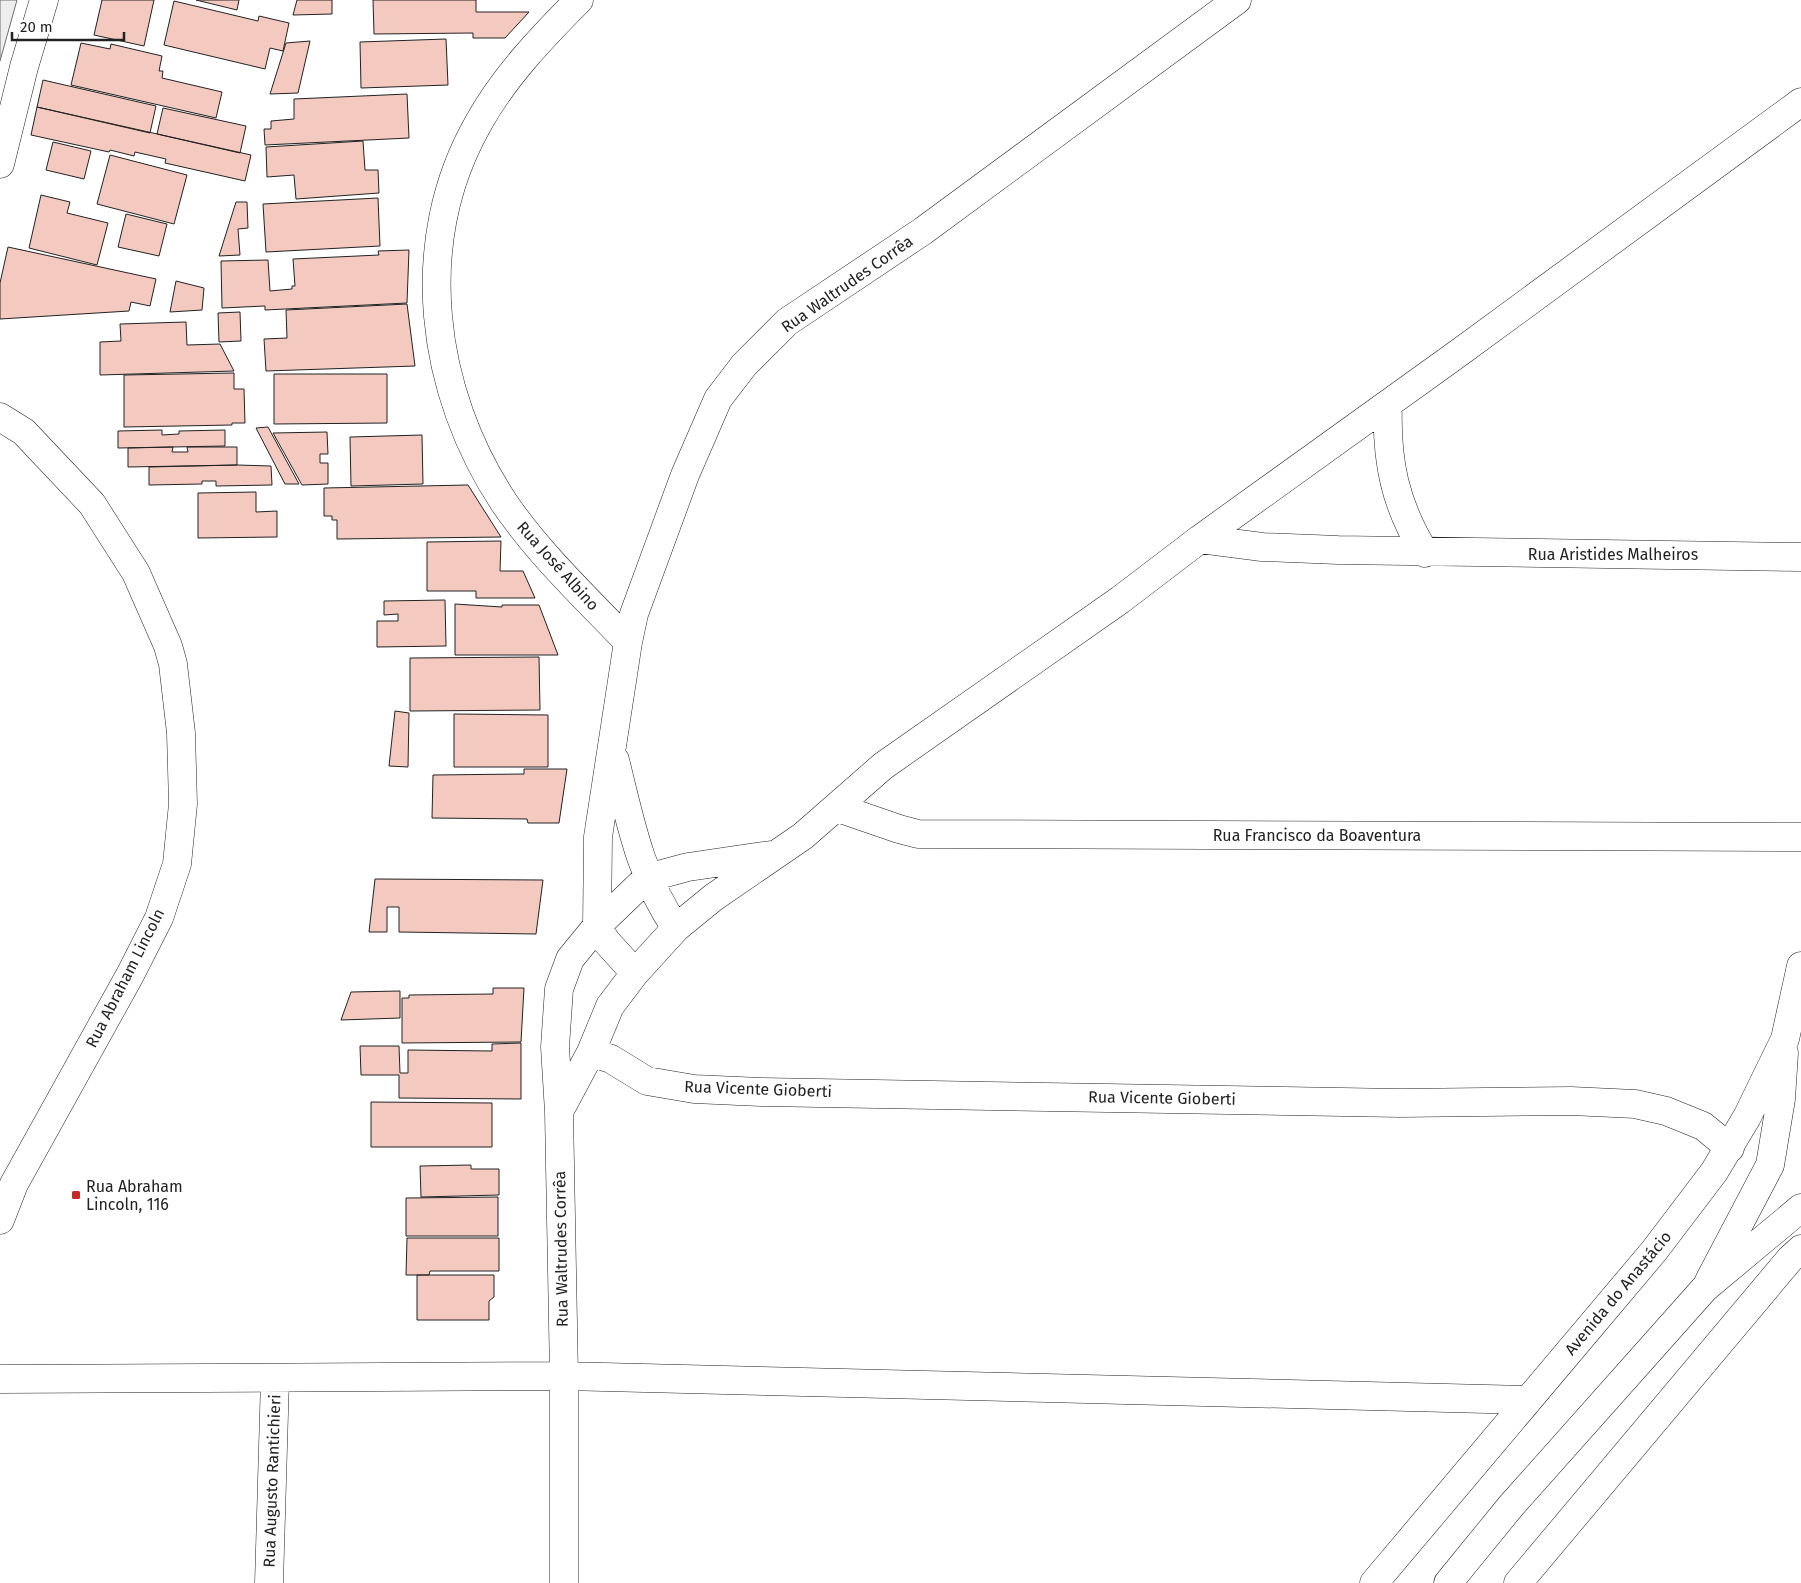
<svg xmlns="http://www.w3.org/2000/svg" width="1801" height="1583" viewBox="0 0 1801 1583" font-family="'Fira Sans',sans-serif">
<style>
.green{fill:#eee;stroke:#6f6f6f}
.building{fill:#f3c9c0;stroke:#222}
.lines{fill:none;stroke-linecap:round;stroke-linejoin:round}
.minor-casing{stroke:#222;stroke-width:29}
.secondary-casing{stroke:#222;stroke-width:29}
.minor{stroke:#fff;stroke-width:28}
.secondary{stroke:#fff;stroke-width:28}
.poi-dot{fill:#c62828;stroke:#fff;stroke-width:2}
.labels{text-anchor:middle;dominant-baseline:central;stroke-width:4;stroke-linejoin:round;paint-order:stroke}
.street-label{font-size:16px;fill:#222;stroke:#fff}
.poi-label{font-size:16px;fill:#222;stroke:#fff;text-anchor:start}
</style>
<rect width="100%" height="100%" fill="#fff"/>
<path class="green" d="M0 0H17L0 61Z"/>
<path class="building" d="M102 0H154L144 46 94 35Z
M196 0H239L237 10Z
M297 0H332V14L293 15Z
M373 0H476V12H529L505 38H473V33L374 34Z
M174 1 258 21 259 16 289 23 283 51 270 48 265 69 164 45Z
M446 39 448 85 361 88 360 42Z
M310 41 298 93 270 94 286 43Z
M81 43 110 49 111 44 162 56 159 71H163L162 78 222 92 216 118 71 85Z
M43 80 156 106 150 133 37 107Z
M407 94 409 138 265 145 264 129H271V121L294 119V99Z
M37 107 251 155 245 181 165 163 166 159 135 152 134 156 110 150 109 152 31 135Z
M163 108 246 126 240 153 157 134Z
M363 141 365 170H378L379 193 296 199 294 175 267 177 266 147Z
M53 142 91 151 84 179 46 170Z
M110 155 187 175 174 224 97 204Z
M41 195 70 202 67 213 108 223 97 265 29 248Z
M378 198 380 246 266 252 263 204Z
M236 202H247L248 228 238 229 240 255 219 256Z
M126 214 167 224 159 256 118 247Z
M8 247 156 279 150 306 131 302 129 311 0 319V283Z
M409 250 407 303 265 310V306L222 308 221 261 268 260 270 291 292 289V286H295L293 259 379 255 378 251Z
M176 281 204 288 202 310 170 312Z
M407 304 415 366 266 371 264 339 287 338 286 310Z
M240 312 241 341 219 342 218 313Z
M186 322 187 345 220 344 234 371 100 375V342L121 341 120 324Z
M234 373V389H244L245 423H232V425L124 427V375Z
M274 374H387V423L274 424Z
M268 427 299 484H285L256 428Z
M162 430V435L179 434V431L225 430V446L118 448V431Z
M327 432 328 454H320V463H328V484L302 485 273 433Z
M422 435 423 484 351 486 350 437Z
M173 447 172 452H188L187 447H237V465L128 467V448Z
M237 465 271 466 272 485 216 486V481H202V484L149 485V467Z
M468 485 501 537 337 539V520H332V516H324V488Z
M256 492V512L277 511V537L198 538V493Z
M501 541 500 571H523L535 598H476V591H427V542Z
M445 600 446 646 377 647V621H398V614L384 615V601Z
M455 604 502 607V605H539L558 655H455Z
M539 657 540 710 410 711V658Z
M395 711 409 713 408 767 389 766Z
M454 714 548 715V767H454Z
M524 769H567L559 823H528L527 819 432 818 433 775 524 774Z
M375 879 543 880 536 934 399 932V907H387V932H369Z
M493 988H524L521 1042 402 1043V998H409V995L493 994Z
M400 991V1018L341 1020 351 992Z
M521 1043V1099L399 1098V1075H361L360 1046H399L400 1073H408V1050L492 1051V1044Z
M371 1102 492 1103V1147H371Z
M471 1165V1169H499V1195L421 1197 420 1166Z
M498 1197V1236H406V1198Z
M407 1238H499V1271H430L429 1275H406Z
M417 1275H494V1297L489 1301V1320H417Z"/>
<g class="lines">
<g class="minor-casing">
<path id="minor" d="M579 0C542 37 504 77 479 122 410 242 430 392 505 504 540 555 586 598 628 642
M0 164 24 67 44 0
M1388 405C1386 461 1395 505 1425 553
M0 417 24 432 92 504 136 573 168 646 173 664 181 733 183 804 177 864 159 918 130 975 14 1184 0 1220
M1200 539 1262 547 1338 550 1801 557
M615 760C630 820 640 876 676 928
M838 808 899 829 918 834 1801 837
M635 973 606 941 597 926 598 837 628 642 634 614 685 475 718 399 744 365 787 322 923 231 1237 0
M591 1052 611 1059 647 1081 694 1089 761 1092 1400 1103 1571 1101 1635 1104 1666 1111 1703 1126 1730 1148
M559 1112 591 1052 610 1006 635 973 676 928 714 897 803 836 883 766 1120 600 1200 539 1460 352 1801 102
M0 1379 564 1376 1528 1400
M269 1583 275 1379
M564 1583V1376L559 1112 555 1047 559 989 570 959 597 926 647 878 688 867 771 855
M1518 1583 1790 1259 1801 1249"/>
</g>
<g class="secondary-casing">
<path id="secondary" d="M1709 1281 1770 1165 1781 1099 1784 1053
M1374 1583 1654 1251 1714 1172 1747 1117 1785 1039 1801 966
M1448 1583 1510 1507 1705 1288 1801 1208"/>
</g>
<use href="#minor" class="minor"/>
<use href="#secondary" class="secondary"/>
</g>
<rect class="poi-dot" x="71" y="1190" width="10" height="10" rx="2.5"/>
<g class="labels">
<g class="street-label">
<text transform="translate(847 284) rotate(-35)">Rua Waltrudes Corrêa</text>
<text x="1613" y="554">Rua Aristides Malheiros</text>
<text transform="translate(558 566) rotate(48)">Rua José Albino</text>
<text x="1317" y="835">Rua Francisco da Boaventura</text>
<text transform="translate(125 978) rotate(-63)">Rua Abraham Lincoln</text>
<text transform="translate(758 1089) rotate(2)">Rua Vicente Gioberti</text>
<text transform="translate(1162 1098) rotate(1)">Rua Vicente Gioberti</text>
<text transform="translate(561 1249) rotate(-91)">Rua Waltrudes Corrêa</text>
<text transform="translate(1618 1293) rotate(-50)">Avenida do Anastácio</text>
<text transform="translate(272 1481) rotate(-88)">Rua Augusto Rantichieri</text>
</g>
<g class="poi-label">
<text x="86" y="1186">Rua Abraham<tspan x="86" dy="18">Lincoln, 116</tspan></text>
</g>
</g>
<path d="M12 32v8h112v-8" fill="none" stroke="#222222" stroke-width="2.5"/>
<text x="20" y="32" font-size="15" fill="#222222" stroke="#ffffff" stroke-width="4" paint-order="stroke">20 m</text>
</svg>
